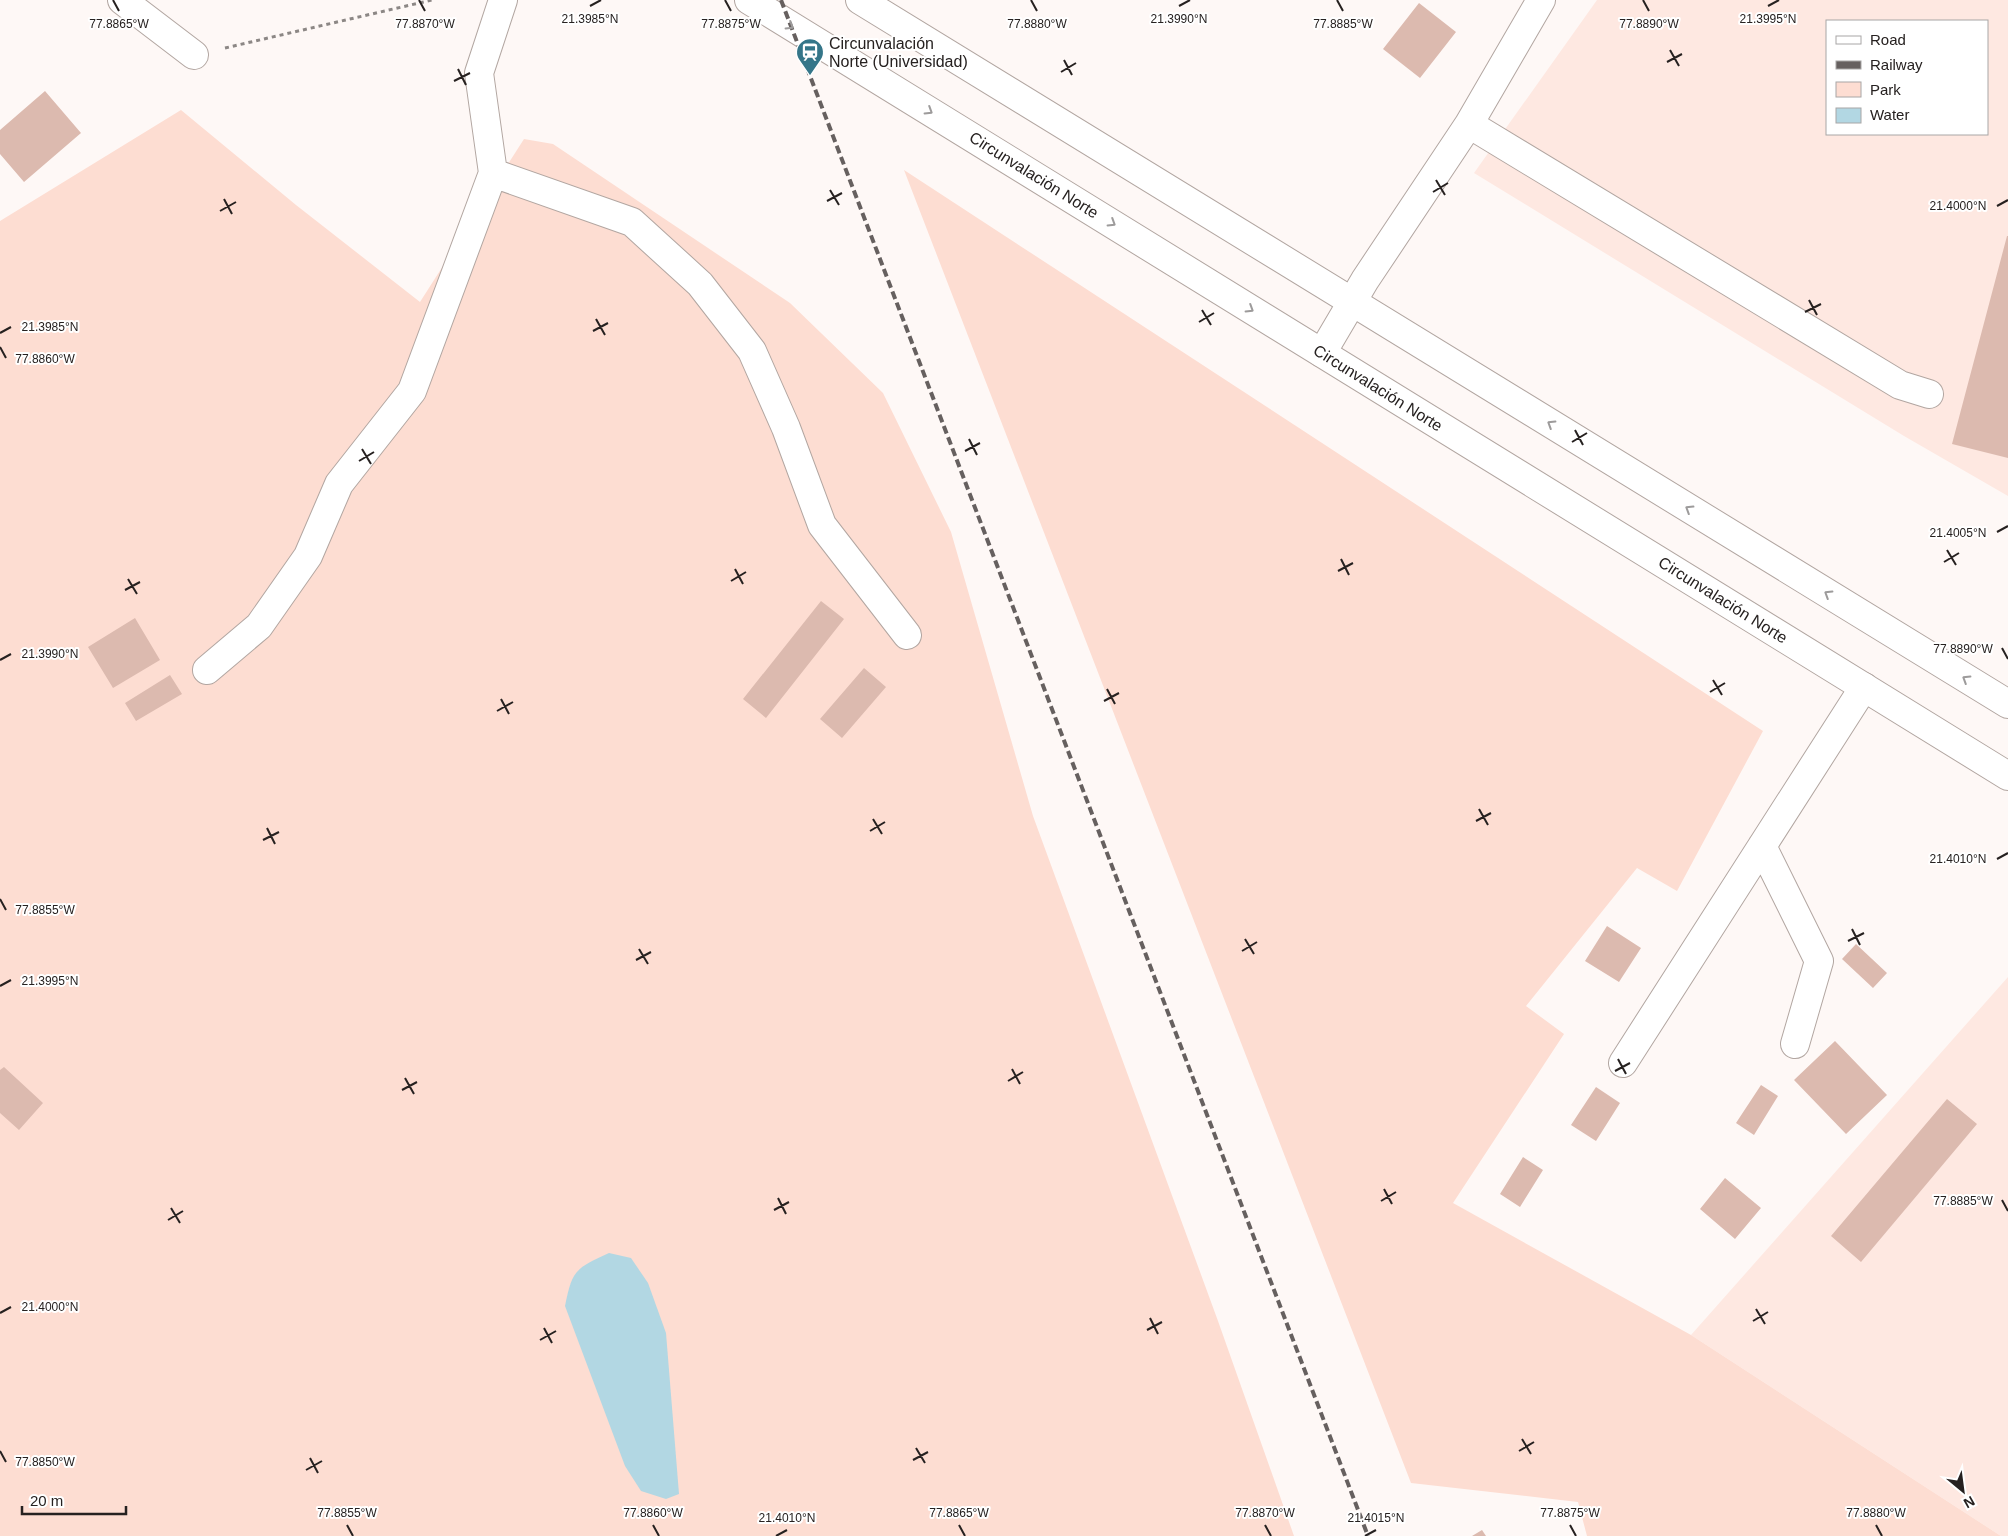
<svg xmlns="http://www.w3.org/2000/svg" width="2008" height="1536" viewBox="0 0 2008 1536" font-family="Helvetica,sans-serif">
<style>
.built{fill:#fee8e1;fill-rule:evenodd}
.green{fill:#fdddd2}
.water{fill:#b2d7e3}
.building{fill:#dcbaaf}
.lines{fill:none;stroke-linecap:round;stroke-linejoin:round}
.minor-casing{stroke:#b2a6a1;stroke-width:30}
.highway-casing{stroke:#b2a6a1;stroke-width:30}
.path{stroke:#8c8785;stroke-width:3;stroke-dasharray:4 4;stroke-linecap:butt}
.minor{stroke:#fff;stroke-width:28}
.highway{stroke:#fff;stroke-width:28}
.rail{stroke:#66605f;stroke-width:4;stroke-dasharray:8 4;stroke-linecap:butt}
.oneway{stroke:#9d9b9b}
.ticks{fill:none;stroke:#262120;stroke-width:2}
.labels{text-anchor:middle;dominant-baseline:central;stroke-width:4;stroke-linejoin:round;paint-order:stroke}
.poi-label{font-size:16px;fill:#262120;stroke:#fff;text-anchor:start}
.street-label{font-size:16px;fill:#262120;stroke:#fff}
.ticks-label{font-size:12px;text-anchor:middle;fill:#262120;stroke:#fff;stroke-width:4;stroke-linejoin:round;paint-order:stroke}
</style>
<rect width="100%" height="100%" fill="#fef8f6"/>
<path class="built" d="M1597 0H2008V496L1904 436 1474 173ZM1827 21H1987V134H1827Z
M2008 977V1536H2001L1691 1335Z"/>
<path class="green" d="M181 110 296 205 420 302 524 139 553 144 790 303 883 393 951 532 1033 816 1218 1321 1294 1536H0V221Z
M904 170 1763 731 1677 891 1637 868 1526 1006 1564 1034 1453 1203 1691 1335 2001 1536H1587L1578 1502 1411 1483Z"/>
<path class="water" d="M609 1253 631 1258 648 1283 666 1333 679 1494 666 1499 641 1491 625 1466 565 1306C572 1270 576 1268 609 1253Z"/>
<path class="building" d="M1419 3 1456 32 1420 78 1383 49Z
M45 91 81 133 24 182 0 154V130Z
M2007 236H2008V458L1952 444Z
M821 601 844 619 766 718 743 699Z
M135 618 160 660 113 688 88 647Z
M864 668 886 687 842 738 820 719Z
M170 675 182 694 136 721 125 703Z
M1607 926 1641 948 1619 982 1585 961Z
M1856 944 1887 973 1873 988 1842 959Z
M1835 1041 1887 1095 1846 1134 1794 1080Z
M4 1067 43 1103 19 1130 0 1113V1070Z
M1761 1085 1778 1096 1754 1135 1736 1123Z
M1596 1087 1620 1103 1596 1141 1571 1125Z
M1947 1099 1977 1124 1861 1262 1831 1236Z
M1523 1157 1543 1170 1520 1207 1500 1194Z
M1725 1178 1761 1208 1735 1239 1700 1209Z
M1482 1530 1486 1536H1472Z"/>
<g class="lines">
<g class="minor-casing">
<path id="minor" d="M122 0 194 55
M1469 124 1900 385 1929 394
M493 173 632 222 700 284 752 351 786 428 822 525 907 635
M1322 353 1365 280 1469 124 1541 0
M207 670 259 626 308 556 339 484 412 391 493 173 479 73 503 0
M1762 846 1819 961 1795 1044
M1623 1063 1864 687"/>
</g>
<g class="highway-casing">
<path id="highway" d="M749 0 2008 776
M860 0 2008 704"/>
</g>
<path class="path" d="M225 48 432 0"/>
<use href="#minor" class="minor"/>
<use href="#highway" class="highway"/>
<path class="rail" d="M781 0 1368 1536"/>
</g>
<defs><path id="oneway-chevron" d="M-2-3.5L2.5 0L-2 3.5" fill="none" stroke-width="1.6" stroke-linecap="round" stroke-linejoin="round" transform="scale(1.25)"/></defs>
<g class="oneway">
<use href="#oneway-chevron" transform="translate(790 26) rotate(32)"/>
<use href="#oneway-chevron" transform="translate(929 111) rotate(32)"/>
<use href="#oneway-chevron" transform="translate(1112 223) rotate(32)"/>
<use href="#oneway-chevron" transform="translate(1250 309) rotate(32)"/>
<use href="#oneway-chevron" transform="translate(1551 424) rotate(-148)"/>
<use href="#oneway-chevron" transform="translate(1689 509) rotate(-148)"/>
<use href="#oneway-chevron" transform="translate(1828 594) rotate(-148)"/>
<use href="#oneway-chevron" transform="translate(1966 679) rotate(-148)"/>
</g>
<path class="ticks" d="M113 0 119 11M419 0 425 11M725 0 731 11M1031 0 1037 11M1337 0 1343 11M1643 0 1649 11M590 6 601 0M1179 6 1190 0M1768 6 1779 0M1670 50 1679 66M1064 60 1072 75M1667 62 1682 54M458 69 466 85M1061 72 1076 63M454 81 470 73M1436 180 1445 195M830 190 839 205M1433 192 1448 183M224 199 232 214M827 201 842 193M1997 206 2008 200M220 211 236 202M1809 300 1817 315M1202 310 1211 325M1805 312 1821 304M596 319 605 335M1199 322 1214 313M593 331 608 323M0 333 11 327M0 347 6 358M1575 430 1583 445M969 439 977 455M1572 442 1587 433M362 449 371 464M965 451 980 443M359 461 374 452M1997 532 2008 526M1947 550 1956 565M1341 559 1349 575M1944 562 1959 553M735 569 743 584M1338 571 1353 563M128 579 137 594M731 581 746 572M125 590 140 582M2002 648 2008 659M0 660 11 654M1713 680 1722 695M1107 689 1115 704M1710 692 1725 683M501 699 509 714M1104 701 1119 693M497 711 513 702M1479 809 1488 825M873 819 882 834M1476 821 1491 813M267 828 275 844M870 831 885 822M263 840 279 832M1997 859 2008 853M0 899 6 910M1852 929 1860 945M1245 939 1254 954M1848 941 1864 933M639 949 648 964M1242 951 1257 942M636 960 651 952M0 986 11 980M1618 1059 1626 1074M1012 1069 1020 1084M1615 1071 1630 1063M405 1078 414 1094M1008 1081 1023 1072M402 1090 417 1082M1384 1189 1392 1204M778 1198 786 1214M2002 1200 2008 1211M1381 1201 1396 1192M171 1208 180 1223M774 1210 789 1202M168 1220 183 1211M1756 1309 1765 1324M0 1313 11 1307M1150 1318 1158 1334M1753 1321 1768 1312M544 1328 552 1343M1147 1330 1162 1322M540 1340 556 1331M1522 1439 1531 1454M916 1448 925 1463M0 1451 6 1462M1519 1451 1534 1442M310 1458 318 1473M913 1460 928 1452M306 1470 322 1461M347 1525 353 1536M653 1525 659 1536M959 1525 965 1536M1265 1525 1271 1536M1570 1525 1576 1536M1876 1525 1882 1536M776 1536 787 1530M1365 1536 1376 1530"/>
<defs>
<g id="station-pin" transform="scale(1.4375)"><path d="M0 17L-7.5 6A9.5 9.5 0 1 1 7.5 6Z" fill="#357689" stroke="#fff"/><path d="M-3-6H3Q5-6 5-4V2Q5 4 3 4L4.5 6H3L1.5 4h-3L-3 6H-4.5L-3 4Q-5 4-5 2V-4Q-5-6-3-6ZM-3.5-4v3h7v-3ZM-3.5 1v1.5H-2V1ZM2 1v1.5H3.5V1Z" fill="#fff"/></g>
</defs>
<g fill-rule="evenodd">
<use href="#station-pin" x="810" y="52"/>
</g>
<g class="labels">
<g class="poi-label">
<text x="829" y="43">Circunvalación<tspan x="829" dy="18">Norte (Universidad)</tspan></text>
</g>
<g class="street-label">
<text transform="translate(1034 175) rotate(32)">Circunvalación Norte</text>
<text transform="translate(1378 388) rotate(32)">Circunvalación Norte</text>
<text transform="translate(1723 600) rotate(32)">Circunvalación Norte</text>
</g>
</g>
<g class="ticks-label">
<text x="590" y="23">21.3985°N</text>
<text x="1179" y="23">21.3990°N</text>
<text x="1768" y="23">21.3995°N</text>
<text x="119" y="28">77.8865°W</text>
<text x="425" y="28">77.8870°W</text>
<text x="731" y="28">77.8875°W</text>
<text x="1037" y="28">77.8880°W</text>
<text x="1343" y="28">77.8885°W</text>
<text x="1649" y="28">77.8890°W</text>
<text x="1958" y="210">21.4000°N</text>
<text x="50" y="331">21.3985°N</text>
<text x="45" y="363">77.8860°W</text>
<text x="1958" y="537">21.4005°N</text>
<text x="1963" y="653">77.8890°W</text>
<text x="50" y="658">21.3990°N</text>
<text x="1958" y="863">21.4010°N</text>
<text x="45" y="914">77.8855°W</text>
<text x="50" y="985">21.3995°N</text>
<text x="1963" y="1205">77.8885°W</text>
<text x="50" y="1311">21.4000°N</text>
<text x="45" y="1466">77.8850°W</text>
<text x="347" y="1517">77.8855°W</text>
<text x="653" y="1517">77.8860°W</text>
<text x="959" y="1517">77.8865°W</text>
<text x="1265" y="1517">77.8870°W</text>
<text x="1570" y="1517">77.8875°W</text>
<text x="1876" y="1517">77.8880°W</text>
<text x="787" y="1522">21.4010°N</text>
<text x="1376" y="1522">21.4015°N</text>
</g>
<rect x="1826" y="20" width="162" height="115" fill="#ffffff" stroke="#a8a6a6"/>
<rect x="1836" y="36" width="25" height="8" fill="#ffffff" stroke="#a8a6a6"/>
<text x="1870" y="45" font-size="15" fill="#262120">Road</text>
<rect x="1836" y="61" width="25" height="8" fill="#66605f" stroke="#a8a6a6"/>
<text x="1870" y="70" font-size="15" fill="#262120">Railway</text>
<rect x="1836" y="82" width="25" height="15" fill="#fdddd2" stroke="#a8a6a6"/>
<text x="1870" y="95" font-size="15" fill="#262120">Park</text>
<rect x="1836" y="108" width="25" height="15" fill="#b2d7e3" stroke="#a8a6a6"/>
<text x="1870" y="120" font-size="15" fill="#262120">Water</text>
<g transform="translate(1963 1491) rotate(151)" stroke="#ffffff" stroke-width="4" paint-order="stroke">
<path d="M0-4L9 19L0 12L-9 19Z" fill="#262120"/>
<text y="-8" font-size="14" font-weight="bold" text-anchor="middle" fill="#262120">N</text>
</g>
<path d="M22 1506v8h104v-8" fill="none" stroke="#262120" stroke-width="2.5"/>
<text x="30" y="1506" font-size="15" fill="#262120" stroke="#ffffff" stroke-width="4" paint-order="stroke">20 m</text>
</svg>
